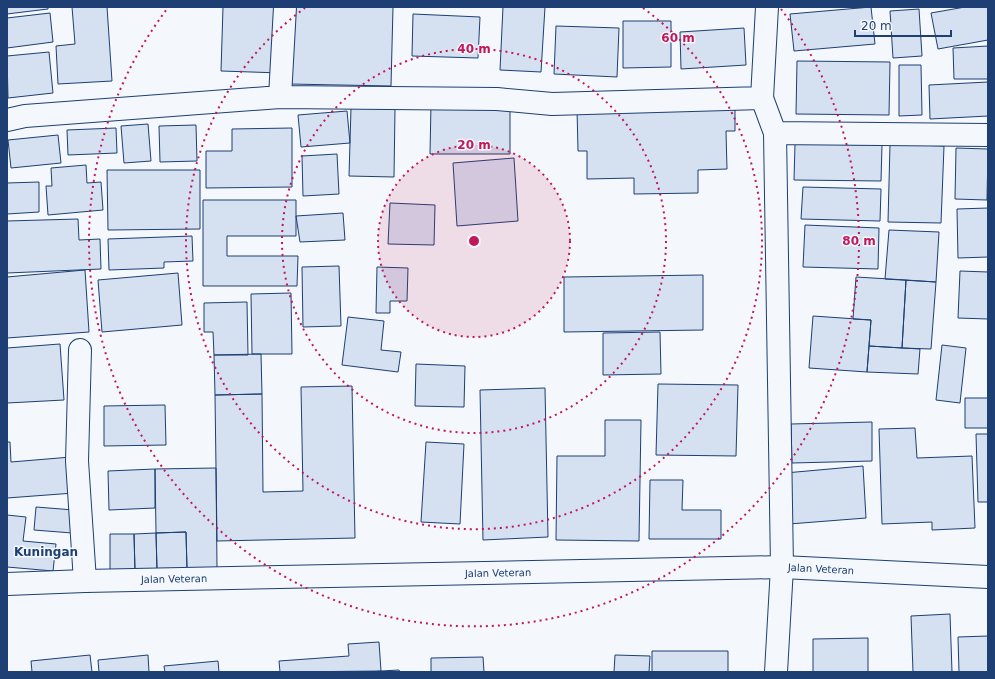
<svg xmlns="http://www.w3.org/2000/svg" width="995" height="679" viewBox="0 0 995 679" font-family="'DejaVu Sans',sans-serif">
<style>
.building{fill:#d5e0f0;stroke:#1d3f73}
.lines{fill:none;stroke-linecap:round;stroke-linejoin:round}
.street-casing{stroke:#1d3f73;stroke-width:24}
.primary-casing{stroke:#1d3f73;stroke-width:24}
.street{stroke:#f4f7fb;stroke-width:22}
.primary{stroke:#f4f7fb;stroke-width:22}
.ring{fill:none;stroke:#c2185b;stroke-width:2;stroke-dasharray:2 4}
.labels{text-anchor:middle;dominant-baseline:central;stroke-width:3;stroke-linejoin:round;paint-order:stroke}
.street-label{font-size:10px;fill:#1d3f73;stroke:#f4f7fb}
.quarter-label{font-size:12px;font-weight:bold;fill:#1d3f73;stroke:#f4f7fb}
.centre{fill:#c2185b;stroke:#f4f7fb;stroke-width:2}
.ring-label{font-size:12px;text-anchor:middle;font-weight:bold;fill:#c2185b;stroke:#f4f7fb;stroke-width:3;stroke-linejoin:round;paint-order:stroke}
</style>
<rect width="100%" height="100%" fill="#f4f7fb"/>
<path class="building" d="M7 7H48V9L7 14Z
M72 7H107L112 81 58 84 56 46 75 44Z
M223 7H283L281 73 221 71Z
M290 7H393L391 86 289 84Z
M503 7H545L541 72 500 70Z
M871 7 875 44 794 51 790 14Z
M965 7H988V40L938 49 931 13Z
M919 9 922 56 893 58 890 11Z
M50 13 53 42 7 48V18Z
M413 14 480 17 478 58 412 56Z
M623 21H671V67L623 68Z
M556 26 619 28 617 77 554 74Z
M744 28 746 65 681 69 680 32Z
M988 46V79H954L953 48Z
M49 52 53 93 8 98 7 56Z
M797 61 890 62 889 115 796 114Z
M899 65H921L922 115 899 116Z
M988 82V116L930 119 929 85Z
M431 104 510 105V154H430Z
M735 106V131H726L727 169 698 170V193L634 194V178L587 179V151H578L577 109Z
M351 108 395 109 394 177 349 176Z
M347 111 350 143 301 147 298 115Z
M148 124 151 161 124 163 121 126Z
M196 125 197 161 160 162 159 126Z
M116 128 117 153 68 155 67 130Z
M292 128V187L206 188V151H232V129Z
M58 135 61 163 11 168 8 140Z
M795 144 882 145 881 181 794 180Z
M890 144 944 146 941 223 888 222Z
M956 148 988 149 987 200 955 199Z
M337 154 339 194 303 196 302 156Z
M514 158 518 221 457 226 453 163Z
M86 165 87 183 101 182 103 210 48 215 46 186H52L51 168Z
M107 170H200V229L108 230Z
M39 182V212L7 214V183Z
M803 187 881 189 880 221 801 219Z
M203 200H296V236H227V256H298L297 286H203Z
M390 203 435 205 434 245 388 244Z
M988 208V257L958 258 957 209Z
M343 213 345 240 300 242 296 216Z
M78 219 79 240 100 239 101 269 7 273V221Z
M805 225 879 228 878 269 803 267Z
M889 230 939 232 936 282 885 279Z
M192 236 193 261 164 262V268L109 270 108 239Z
M339 266 341 326 303 327 302 267Z
M377 267 408 268 407 301H390V313H376Z
M85 270 89 332 7 338V277Z
M960 271 988 272V319L958 318Z
M178 273 182 325 102 332 98 280Z
M703 275V330L564 332V277Z
M856 277 906 280 902 348 869 346 871 320 853 319Z
M906 280 936 282 931 349 902 348Z
M291 293 292 354H252L251 294Z
M247 302 248 355H214L213 332H204V303Z
M813 316 871 320 867 372 809 368Z
M348 317 384 321 381 350 401 352 398 372 342 365Z
M660 332 661 374 603 375V333Z
M60 344 64 400 7 403V348Z
M942 345 966 348 960 403 936 400Z
M869 346 920 349 918 374 867 372Z
M261 354 262 394 215 395 214 355Z
M416 364 465 366 464 407 415 406Z
M658 384 738 385 736 456 656 455Z
M352 386 355 538 217 541 215 395 262 394 263 492 303 491 301 387Z
M545 388 548 537 483 540 480 390Z
M965 398H988V428H965Z
M165 405 166 445 104 446V406Z
M605 420H641L639 541 556 540 557 456H605Z
M872 422V461L792 463 791 424Z
M915 428 917 458 972 456 975 528 932 530V522L882 524 879 429Z
M976 434H988V502H978Z
M7 442H10L11 462 71 457 74 493 7 498Z
M426 442 464 444 460 524 421 522Z
M863 466 866 518 789 524 785 473Z
M216 468 217 569 187 570 186 532 156 533 155 469Z
M155 469V508L109 510 108 471Z
M650 480H683L682 510H721V539H649Z
M36 507 74 510 72 533 34 530Z
M7 515 26 517 23 541 56 544 53 571 7 567Z
M186 532 187 570H157L156 533Z
M156 533 157 570 135 571 134 534Z
M110 534H134L135 571 110 572Z
M950 614 952 672H913L911 616Z
M988 636V672H959L958 637Z
M868 638V672H813V639Z
M379 642 381 671 280 672 279 661 349 656 348 644Z
M652 651H728V672H652Z
M90 655 92 672H32L31 661Z
M148 655 149 672H99L98 660Z
M615 655 650 656 649 672H614Z
M483 657 484 672H431V658Z
M218 661 219 672H165L164 666Z
M399 670 400 672H370L381 671Z"/>
<g class="lines">
<g class="street-casing">
<path id="street" d="M767 7 762 98 775 133 782 567 776 672
M280 97 285 7
M7 120 25 116 280 97 497 99 552 104 762 98
M775 133 988 135
M80 350 77 461 85 581"/>
</g>
<g class="primary-casing">
<path id="primary" d="M7 584 85 581 782 567 988 577"/>
</g>
<use href="#street" class="street"/>
<use href="#primary" class="primary"/>
</g>
<circle cx="474" cy="241" r="96" fill="#c2185b" fill-opacity=".12"/>
<g class="ring">
<circle cx="474" cy="241" r="96"/>
<circle cx="474" cy="241" r="192"/>
<path d="M643 8A288 288 0 1 1 305 8"/>
<path d="M781 9A385 385 0 1 1 167 9"/>
</g>
<g class="labels">
<g class="street-label">
<text transform="translate(821 569) rotate(3)">Jalan Veteran</text>
<text transform="translate(498 573) rotate(-1)">Jalan Veteran</text>
<text transform="translate(174 579) rotate(-1)">Jalan Veteran</text>
</g>
<g class="quarter-label">
<text x="46" y="552">Kuningan</text>
</g>
</g>
<circle cx="474" cy="241" r="6" class="centre"/>
<g class="ring-label">
<text x="678" y="42">60 m</text>
<text x="474" y="53">40 m</text>
<text x="474" y="149">20 m</text>
<text x="859" y="245">80 m</text>
</g>
<rect width="995" height="679" fill="none" stroke="#1d3f73" stroke-width="16"/>
<path d="M855 30v6h96v-6" fill="none" stroke="#1d3f73" stroke-width="2"/>
<text x="861" y="30" font-size="12" fill="#1d3f73" stroke="#f4f7fb" stroke-width="3" paint-order="stroke">20 m</text>
</svg>
